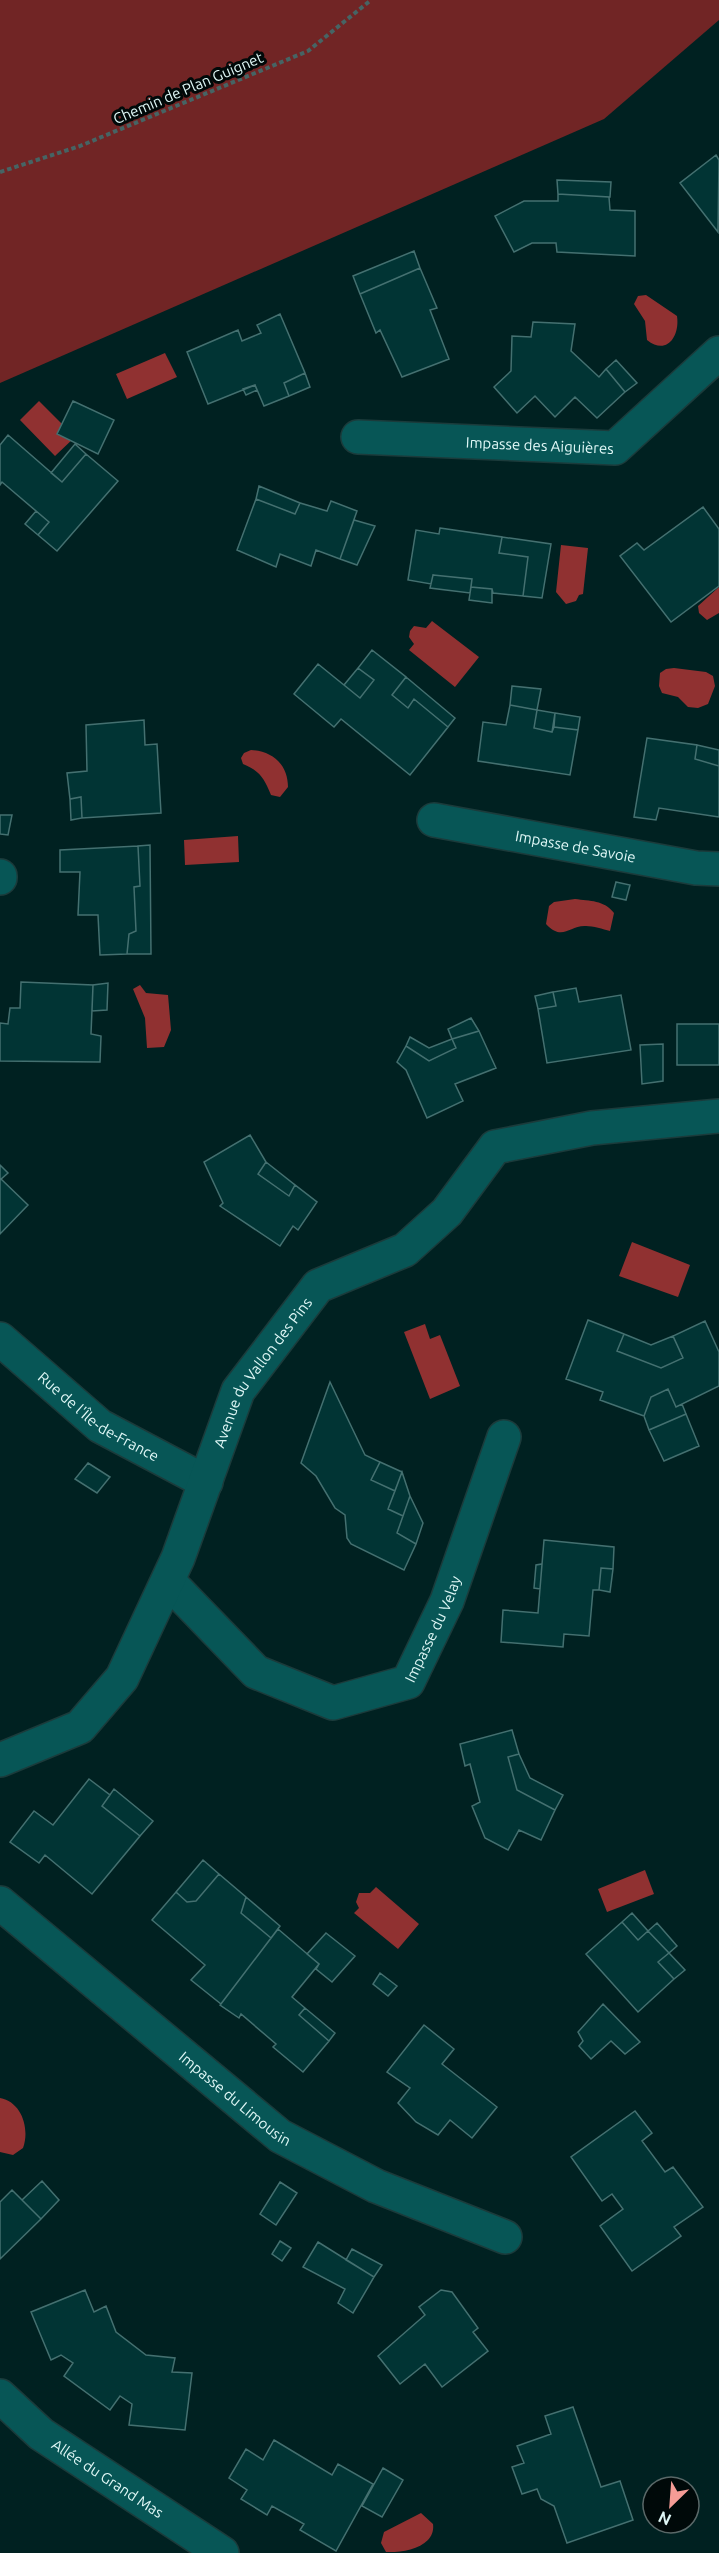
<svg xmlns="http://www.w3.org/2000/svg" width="719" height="2553" viewBox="0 0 719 2553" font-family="Ubuntu,sans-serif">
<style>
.green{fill:#712525}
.water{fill:#903131}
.building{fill:#013434;stroke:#447070;stroke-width:1.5}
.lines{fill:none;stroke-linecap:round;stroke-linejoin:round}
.minor-casing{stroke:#1b3b3b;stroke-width:36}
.path{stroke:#466464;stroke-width:4;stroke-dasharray:4.5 3;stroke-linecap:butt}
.minor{stroke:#075656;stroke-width:33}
.labels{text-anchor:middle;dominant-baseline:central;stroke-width:6;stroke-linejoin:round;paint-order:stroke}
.street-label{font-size:15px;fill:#dff7f6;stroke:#000909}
</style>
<rect width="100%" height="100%" fill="#002121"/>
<path class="green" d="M0 0H719V20L604 119 0 383Z"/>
<path class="water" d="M646 295 677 316C680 336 667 356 647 340L645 321 634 304 638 296Z
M165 353 177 377 127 399 116 374Z
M39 401 75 437 55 456 20 420Z
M561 545 588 548 583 594 579 595 576 601 566 604 556 592Z
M719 587V613L707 620 699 613 698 606Z
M432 621 479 657 455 687 409 650 414 644 409 637 410 631 414 626 426 628Z
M674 668 706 672 713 676 715 686 708 704 698 708 688 707 678 697 662 693 659 686 660 673 666 669Z
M251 750C273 751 288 765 288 787L280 797 271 795C264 778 260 771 243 764L241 758 244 753Z
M238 836 239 862 185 865 184 840Z
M575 899C590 901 604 900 614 913L610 931C603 929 593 926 586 926 569 925 563 942 546 924L549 906 554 902Z
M140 985 146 993 168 995 171 1030 164 1047 147 1048 145 1018 133 989Z
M632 1242 690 1265 678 1297 619 1276Z
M425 1324 430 1339 440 1335 460 1386 430 1399 404 1332Z
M645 1870 654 1894 607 1912 598 1889Z
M376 1887 419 1924 398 1949 354 1913 359 1908 356 1902 359 1893H370Z
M0 2098C22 2102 30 2129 23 2148L13 2155 0 2152Z
M421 2513 433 2524C436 2547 404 2553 386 2552L381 2543 384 2532Z"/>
<path class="building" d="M716 155 719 160 718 232 680 183Z
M557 180 611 182 610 197 558 194Z
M558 194 609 197 610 210 635 211V256L557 252 556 243H532L514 252 495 216 524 201H558Z
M414 251 420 268 360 294 353 276Z
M420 268 437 308 430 310 449 359 402 377 380 330 376 333 360 294Z
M280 314 305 373 284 383 289 396 264 406 255 385 208 404 187 352 238 330 242 341 261 333 257 325Z
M533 322 575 324 571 351 599 377 606 369 625 392 597 418 575 397 555 417 535 396 517 413 494 387 511 371 512 336 531 337Z
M616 360 637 383 625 392 606 369Z
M305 373 310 387 289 396 284 383Z
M255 385 257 390 246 395 243 389Z
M73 401 114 420 98 454 57 434Z
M8 435 62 482 86 454 118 481 57 551 38 535 49 522 2 482 0 485V445Z
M75 444 86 454 62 482 51 473Z
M259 486 300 503 295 514 256 499Z
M256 499 295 514 300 503 327 511 331 501 357 511 340 559 316 550 311 566 280 554 276 567 237 550Z
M703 507 719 529V586L671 622 620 556 637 543 644 550Z
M36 511 49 522 38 535 25 524Z
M354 520 375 526 357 565 340 559Z
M440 528 502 537 499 553 528 557 523 596 493 593 492 589 471 587 472 579 433 575 431 584 408 580 416 530 439 534Z
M502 537 551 544 542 598 523 596 528 557 499 553Z
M433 575 472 579 470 593 430 588Z
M471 587 492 589V603L469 600Z
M372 650 406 677 392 695 408 708 414 699 448 727 410 775 341 719 334 727 294 694 318 664 360 698 374 680 358 668Z
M358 668 374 680 360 698 344 685Z
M406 677 455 718 448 727 414 699 408 708 392 695Z
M512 686 541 689 537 710 510 705Z
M510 705 537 710 534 728 552 732 554 727 578 730 570 775 478 761 483 722 506 725Z
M537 710 555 713 552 732 534 728Z
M555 713 580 717 578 730 554 727Z
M144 720 145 745 157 744 161 813 82 818 81 797 70 799 67 773 87 771 86 725Z
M647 738 697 745 695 759 719 766V817L659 808 656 820 634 817Z
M697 745 719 750V766L695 759Z
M81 797 82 818 71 820 70 799Z
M0 815H12L8 835 0 834Z
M150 845 151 954H127L129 934 136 931 134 887 140 886 138 846Z
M138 846 140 886 134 887 136 931 129 934 127 954 100 955 98 915H78L80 872H60V850Z
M616 882 630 885 626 900 612 897Z
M21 982 93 985 91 1034 101 1036 100 1062 0 1061V1023L8 1024 10 1008H20Z
M108 983 107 1010 92 1011 93 985Z
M576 988 579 1002 621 995 631 1050 547 1063 538 1009 556 1006 553 992Z
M553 992 556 1006 538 1009 535 996Z
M471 1018 479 1031 452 1039 448 1029Z
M677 1024H719V1065H677Z
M479 1031 496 1068 455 1084 463 1101 427 1118 406 1070 397 1062 406 1046 429 1061 456 1048 452 1039Z
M410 1037 429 1048 452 1039 456 1048 429 1061 406 1046Z
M663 1044V1081L642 1084 640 1045Z
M250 1135 266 1162 258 1174 289 1196 295 1185 317 1202 298 1230 293 1226 280 1246 220 1206 223 1203 204 1162Z
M266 1162 295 1185 289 1196 258 1174Z
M0 1165 8 1173 0 1180Z
M1 1179 28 1205 0 1234V1180Z
M588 1320 624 1334 617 1351 661 1368 683 1358 673 1336 705 1321 719 1352V1386L676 1407 668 1389 651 1397 644 1416 600 1400 603 1392 566 1379Z
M624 1334 651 1345 673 1336 683 1358 661 1368 617 1351Z
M330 1382 365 1455 380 1462 371 1480 395 1491 388 1509 403 1516 397 1533 416 1544 404 1570 351 1544 347 1538 345 1515 335 1508 316 1476 301 1463Z
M668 1389 676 1407 682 1404 686 1414 649 1430 644 1416 651 1397Z
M686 1414 699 1446 664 1461 649 1430Z
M380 1462 402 1472 395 1491 371 1480Z
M88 1463 110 1477 97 1493 75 1479Z
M402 1472 410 1496 403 1516 388 1509Z
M410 1496 423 1523 416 1544 397 1533Z
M544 1540 614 1547 613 1569 601 1568 599 1590H593L589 1636 564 1634 563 1647 501 1642 503 1610 538 1613Z
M542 1564 540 1589 534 1588 536 1565Z
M601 1568 613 1569 610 1592 599 1590Z
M512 1730 519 1754 508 1757 517 1790 555 1810 541 1840 519 1830 508 1850 485 1838 472 1806 480 1802 470 1764 465 1766 460 1744Z
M519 1754 530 1778 563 1795 555 1810 517 1790 508 1757Z
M89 1779 110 1795 102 1806 140 1836 92 1894 45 1855 39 1863 10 1842 34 1811 53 1825Z
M114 1789 153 1821 140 1836 102 1806Z
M203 1860 219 1874 196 1901 187 1902 176 1892Z
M219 1874 246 1897 241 1913 271 1938 221 2004 191 1980 205 1965 152 1920 176 1892 187 1902 196 1901Z
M246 1897 280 1926 271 1938 241 1913Z
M632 1913 648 1931 638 1940 622 1922Z
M622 1922 638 1940 648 1931 669 1953 658 1962 674 1979 638 2012 586 1954Z
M657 1923 677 1946 669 1953 648 1931Z
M278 1929 319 1964 292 1997 305 2008 299 2015 329 2041 303 2072 273 2047 276 2044 241 2014 239 2018 220 2005Z
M326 1933 355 1956 332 1982 316 1969 319 1964 307 1954Z
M669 1953 685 1970 674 1979 658 1962Z
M380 1973 397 1986 388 1996 373 1984Z
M603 2004 640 2042 625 2054 611 2041 591 2059 579 2046 583 2041 578 2032Z
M305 2008 335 2033 329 2041 299 2015Z
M424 2025 454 2049 442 2064 497 2107 472 2138 450 2120 438 2135 416 2122 398 2103 410 2088 387 2072Z
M635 2111 652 2133 642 2141 665 2172 673 2167 703 2207 674 2227 681 2236 632 2271 600 2226 623 2209 612 2194 602 2201 571 2157Z
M42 2181 59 2200 41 2219 22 2200Z
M280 2182 297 2193 276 2225 260 2214Z
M12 2190 41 2219 0 2259V2202Z
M280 2241 291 2248 282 2261 272 2254Z
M318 2242 374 2277 353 2313 338 2303 345 2289 303 2267Z
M352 2249 382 2265 374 2277 346 2260Z
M85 2290 94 2312 106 2306 116 2332 146 2355 175 2358 172 2372 192 2373 185 2430 129 2425 132 2404 120 2396 110 2410 64 2376 73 2363 61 2355 51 2360 31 2312Z
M441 2290 452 2292 478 2328 473 2332 488 2351 442 2387 425 2364 400 2384 378 2356 425 2315 419 2307Z
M573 2407 601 2487 620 2481 633 2520 567 2543 554 2506 541 2499 537 2489 522 2494 512 2467 524 2463 517 2446 551 2434 545 2416Z
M274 2440 332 2475 338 2464 373 2484 336 2551 300 2530 304 2524 272 2506 267 2515 241 2499 247 2490 229 2478 246 2449 263 2460Z
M383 2468 403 2480 382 2517 362 2506Z"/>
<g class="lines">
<g class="minor-casing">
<g id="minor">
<path id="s1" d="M358 437 615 448 719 353"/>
<path id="s2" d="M434 820 696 868 719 869"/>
<path d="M0 876V878"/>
<path id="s3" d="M0 1339 100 1426 206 1482"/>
<path id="s4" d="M168 1581 256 1672 333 1703 408 1682 447 1601 504 1437"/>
<path id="s5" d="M0 1760 80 1727 122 1678 178 1558 238 1391 318 1286 405 1250 447 1212 495 1147 592 1128 719 1116"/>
<path id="s6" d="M0 1903 280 2136 376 2186 505 2237"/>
<path id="s7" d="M0 2396 41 2434 222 2553"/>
</g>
</g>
<path class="path" d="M0 172 80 146 308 51 371 0"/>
<use href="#minor" class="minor"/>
</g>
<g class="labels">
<g class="street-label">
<text transform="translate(188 88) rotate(-23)">Chemin de Plan Guignet</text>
<text stroke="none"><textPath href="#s1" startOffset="182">Impasse des Aiguières</textPath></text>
<text stroke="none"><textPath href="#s2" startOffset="144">Impasse de Savoie</textPath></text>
<text stroke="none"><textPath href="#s5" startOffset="489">Avenue du Vallon des Pins</textPath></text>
<text stroke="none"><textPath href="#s3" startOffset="126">Rue de l'Île-de-France</textPath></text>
<text stroke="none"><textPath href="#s4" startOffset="346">Impasse du Velay</textPath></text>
<text stroke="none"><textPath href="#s6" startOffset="306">Impasse du Limousin</textPath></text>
<text stroke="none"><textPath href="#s7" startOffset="136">Allée du Grand Mas</textPath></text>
</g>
</g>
<g transform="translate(671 2505) rotate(205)"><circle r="28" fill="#000909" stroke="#596868" stroke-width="1.5"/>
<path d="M0-4.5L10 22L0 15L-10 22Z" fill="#f59c96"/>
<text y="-9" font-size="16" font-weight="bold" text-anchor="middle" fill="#dff7f6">N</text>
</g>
</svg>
